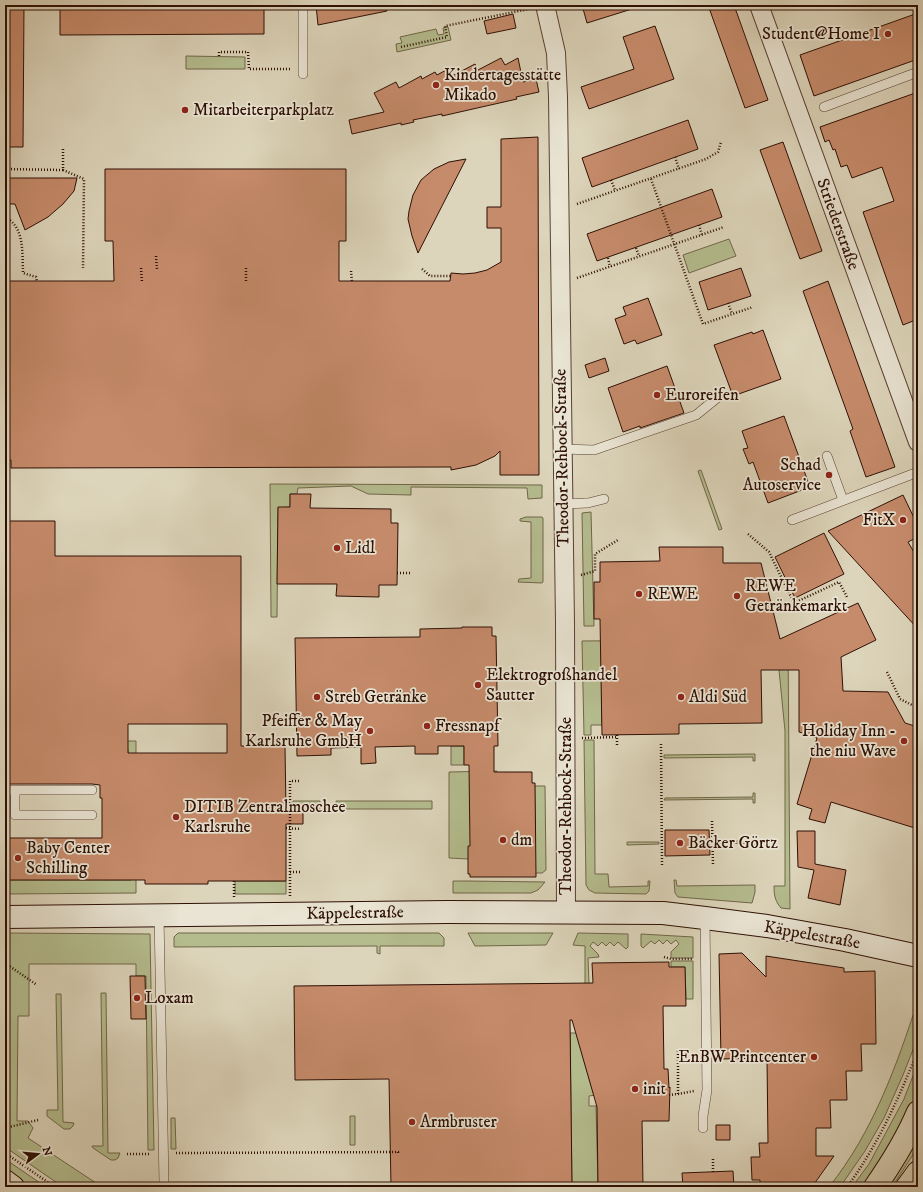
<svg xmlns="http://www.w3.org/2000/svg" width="923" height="1192" viewBox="0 0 923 1192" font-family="'IM FELL DW Pica',serif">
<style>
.green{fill:#b4bc8e;stroke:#716649}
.building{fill:#c68b6b;stroke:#2e0f04;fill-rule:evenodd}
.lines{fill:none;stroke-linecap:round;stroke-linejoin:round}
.lane-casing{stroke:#5a4032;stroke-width:10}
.street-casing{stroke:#5a4032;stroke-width:20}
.secondary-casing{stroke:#2e0f04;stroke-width:24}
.primary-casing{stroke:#2e0f04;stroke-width:24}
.path{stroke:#2e0f04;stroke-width:2.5;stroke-dasharray:1 2;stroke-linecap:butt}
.lane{stroke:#e9e4d3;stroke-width:9}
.street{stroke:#e9e4d3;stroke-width:18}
.secondary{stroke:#e9e4d3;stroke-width:22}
.primary{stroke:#ddd5bb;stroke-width:22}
.poi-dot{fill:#8f2418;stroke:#e9e4d3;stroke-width:1.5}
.labels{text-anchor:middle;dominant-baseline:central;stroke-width:3.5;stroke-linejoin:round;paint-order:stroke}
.poi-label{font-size:17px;fill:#2e0f04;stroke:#e9e4d3;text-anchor:start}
.street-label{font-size:17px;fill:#2e0f04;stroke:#e9e4d3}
</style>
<rect width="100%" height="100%" fill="#ddd5bb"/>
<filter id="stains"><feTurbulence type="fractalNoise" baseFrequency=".005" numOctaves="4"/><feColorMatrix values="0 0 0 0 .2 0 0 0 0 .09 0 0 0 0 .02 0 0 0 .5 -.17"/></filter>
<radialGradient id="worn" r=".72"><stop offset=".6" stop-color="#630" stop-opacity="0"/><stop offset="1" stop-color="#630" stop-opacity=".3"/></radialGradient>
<path class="green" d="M448 27 451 40 397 52 396 44 402 43 400 37 436 29 438 35 444 34 443 28Z
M186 56 245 57V69H186Z
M729 239 736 256 689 273 683 255Z
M701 470 722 529 719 530 698 471Z
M270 484 542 485V498L528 499 527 488 411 487V495L368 494 351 486 298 488 297 494H290V507L278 508 277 617H271Z
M591 512 594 626H584L582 513Z
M526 517H542L543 518V582L542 583 518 582 519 579 531 578V522L520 521V519Z
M788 639 790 909 781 908C775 901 774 895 774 886H785V731L779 670V647L601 649 602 725H591V735H584L582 641Z
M584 740H594L595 874H608L609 887 648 886V881H650L649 891 646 894 595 893 589 890 586 885Z
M23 741H136V893L5 894V880H131L128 749Z
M451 746H464V765H451Z
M755 754V761H753V757L664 758V755Z
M497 771V778L468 859 449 858V772Z
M532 786H545L546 870 542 873H533Z
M753 793H755V803H753V799L664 800 665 798 753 797Z
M293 801H320V810H293Z
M336 801H432V809H336Z
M754 837H755V847H754V843L716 844V841H753Z
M627 842H659V844L627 845Z
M674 880H676L677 886 755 885V892L752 903 678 897 675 893Z
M235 881H286V894H235Z
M453 881H466L545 882 538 890 531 893H453Z
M5 933 150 934 154 1150H148L146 976H136V964H29V1016H18L17 1121H28L33 1128 28 1138 102 1187H63L5 1147Z
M178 933H439L444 938V946H380V954L377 953V946L174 947V937Z
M468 933H553L546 945 475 946Z
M578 933 628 934V947L626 949 618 942 614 946 610 942 606 946 602 942 598 946 593 942 590 946 598 954 599 957 588 958 589 983 596 1095 589 1096V1106H596L598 1187H572L570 1033H585V946L573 945Z
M641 934 693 937V958H671V952L679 944 676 940 671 944 667 940 663 944 659 940 655 944 651 941 643 948 641 946Z
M671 961H693V999H686L685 967H671Z
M101 993H106L108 1153H120L118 1158 115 1160H111L93 1148 92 1146H103Z
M56 994H61L63 1122 74 1123 73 1126 70 1129H64L47 1116V1110H58Z
M918 1000V1037L903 1075 884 1118 865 1151 840 1187H829C873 1132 897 1065 918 1000Z
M918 1063V1092L917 1096 893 1142 866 1187H852L869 1164 904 1099Z
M350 1116H355V1145H350Z
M171 1118H175L176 1149H171Z
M918 1129V1147L892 1187H885Z
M5 1159 46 1187H28L5 1171Z"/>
<path class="building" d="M9 5H24L23 147H8Z
M60 5H264V34L60 35Z
M316 5H386L387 11 318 25Z
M582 5H635V8L587 23Z
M708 5H734L768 100 745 108Z
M918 13V59L814 96 800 55Z
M513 14 516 28 487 34 484 21Z
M655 26 674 79 589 109 581 87 634 69 623 37Z
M501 58 505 65 518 58 523 82 536 79 539 92 516 97 517 99 442 116V114L413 120 414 122 401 125V123L352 134 349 120 384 112 374 93 396 82 399 88 421 76 422 79 435 72 437 75 448 69 452 76 475 64 478 70Z
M918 92V319L903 325 863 212 894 201 882 167 852 178 847 165 841 167 835 149 833 150 829 140 825 142 820 127Z
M688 120 698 149 592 187 582 158Z
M538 137 539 475H500V451L495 456 476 465 451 470V467L11 468V460L5 459V281H114L113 241H105V169H346V241H339V281H450L451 273 463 274 475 273 487 270 501 262V228H487V207H501V139Z
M783 142 822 251 800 259 760 150Z
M466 159 418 253 412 236 408 219 409 211 413 195 421 180 434 169 449 162Z
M5 178H77L74 191 63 204 48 217 25 230 15 204H5Z
M712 189 722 217 597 261 587 234Z
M741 268 751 296 708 310 699 282Z
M828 281 895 467 866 477 850 431 853 429 803 291Z
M648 298 662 335 637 344 635 340 624 344 615 319 626 315 623 307Z
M763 330 781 379 733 396 714 345 752 332 753 334Z
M605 358 609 371 589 378 585 365Z
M667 366 684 413 640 428V426L623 432 608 388Z
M784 416 810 487 768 503 753 462 749 464 743 449 748 448 742 431Z
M290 494H311L310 508 391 509V523H398L397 585H379V597L336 596 337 584H277L278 507H290Z
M903 495 918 526V537L908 542 918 559V629L828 531Z
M5 521H55V556H241V746H285L286 811H303V824H286V881H208V884H145V880H5V838H102V798H100V785L92 784H5ZM128 724H227V753H128Z
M824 533 844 574 795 598 775 557Z
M659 547H723V563H761L780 639 858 603 876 640 841 657 843 691 888 692 905 723 918 727V829L831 802 825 823 809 819 812 809 797 804 817 738 799 732V670H761L762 723 679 724V734L602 735 600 619H594V582H600V562L660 561Z
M462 627H492V636H496L498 746H494V772H532V783H535L536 877H470V874H468V846H470L469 765H464V746H438V754H415V746L375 747 376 763 361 764V747L331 748V755L297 756 295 638 420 637V629L462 628Z
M665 830H709L710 855 665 856Z
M797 831H815V864L846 870 840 905 808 898 814 870 798 867Z
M742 953 766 977V956L844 968V972L875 971 876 1044H861L862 1071H846L847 1100H830L831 1128H816V1156H834L812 1187H760V1180H752L751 1157H760L759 1143H768L767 1058 721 1059 719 954Z
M669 962V967H685L686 1006H663L664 1069H668L669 1088 670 1087 669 1121H642L643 1187H598L597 1107 572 1020H570L572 1187H391L389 1079 295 1080 294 986 593 983 592 963Z
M130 976H145L146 1019H131Z
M716 1125H730V1140H716Z
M733 1171 734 1187H683L682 1173Z"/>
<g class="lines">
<g class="lane-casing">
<path id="lane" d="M303 5V74
M824 107 918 72
M562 449 594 450 696 415 717 398
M827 456 843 500
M563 504 588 503 604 499
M792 520 918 472
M5 790H92
M15 790V815H92
M159 915 164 1183
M703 1128V1116L707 1090 705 918"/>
</g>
<g class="street-casing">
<path id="street" d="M545 5 556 53 558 97 565 623 566 912
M759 5 918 442"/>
</g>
<g class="secondary-casing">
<path id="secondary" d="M5 917 447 912 663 913 705 918 767 926 845 940 918 956"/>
</g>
<g class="primary-casing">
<path id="primary" d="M5 1181 13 1187
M875 1187C891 1164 907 1138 918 1112
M907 1187 918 1172"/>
</g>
<path class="path" d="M401 47 447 37 445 26 529 9
M219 56V52H248L249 69H291
M675 157 679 169
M5 169 63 170V147
M63 170 84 179 83 268
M651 179 703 324 753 307
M611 180 615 190
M577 204 706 159 718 152 721 142
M5 217C25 227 22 253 23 273L36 277 37 282
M699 225 702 235
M636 248 639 256
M156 256 157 269
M608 258 610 267
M141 268 142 282
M246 268V282
M422 269 430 276H451
M351 271 352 282
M577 278 724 227
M728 303 732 314
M748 534 769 552 794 603 839 582 847 597
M397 573H411
M581 575 595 571V554L618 540
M887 672 900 699 918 708
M582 738 617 737V734
M661 744 662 865
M617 745V737
M712 821 713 865
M286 828 301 829
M290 872H300
M290 896V781H301
M234 897V881
M664 957 671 959H693
M5 963 37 985
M678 1094V1050
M669 1095 678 1094 694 1091
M5 1128 38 1120
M5 1153 55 1187
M176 1153 398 1152V1153
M127 1154H151
M713 1159V1172
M847 1187C878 1145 899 1098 918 1050"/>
<use href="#lane" class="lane"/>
<use href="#street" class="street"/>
<use href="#secondary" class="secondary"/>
<use href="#primary" class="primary"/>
</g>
<g class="poi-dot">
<circle cx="888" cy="34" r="4"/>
<circle cx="436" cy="85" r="4"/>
<circle cx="185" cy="110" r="4"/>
<circle cx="657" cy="395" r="4"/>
<circle cx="829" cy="475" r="4"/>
<circle cx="903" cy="520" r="4"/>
<circle cx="337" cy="548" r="4"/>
<circle cx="639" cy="594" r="4"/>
<circle cx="737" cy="596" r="4"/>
<circle cx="478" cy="685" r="4"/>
<circle cx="317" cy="697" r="4"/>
<circle cx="681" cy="697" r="4"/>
<circle cx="427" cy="726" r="4"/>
<circle cx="370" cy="731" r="4"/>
<circle cx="904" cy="741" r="4"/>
<circle cx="176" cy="817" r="4"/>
<circle cx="503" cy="840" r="4"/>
<circle cx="680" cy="843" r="4"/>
<circle cx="18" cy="858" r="4"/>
<circle cx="137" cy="998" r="4"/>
<circle cx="814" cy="1057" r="4"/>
<circle cx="635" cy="1089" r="4"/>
<circle cx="412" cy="1122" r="4"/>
</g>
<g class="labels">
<g class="poi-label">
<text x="880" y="34" text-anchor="end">Student@Home I</text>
<text x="444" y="75">Kindertagesstätte<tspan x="444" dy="20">Mikado</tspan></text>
<text x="193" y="110">Mitarbeiterparkplatz</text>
<text x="665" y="395">Euroreifen</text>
<text x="821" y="465" text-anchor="end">Schad<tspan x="821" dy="20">Autoservice</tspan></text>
<text x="895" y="520" text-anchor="end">FitX</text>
<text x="345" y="548">Lidl</text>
<text x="745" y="586">REWE<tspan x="745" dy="20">Getränkemarkt</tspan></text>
<text x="647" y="594">REWE</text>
<text x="486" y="675">Elektrogroßhandel<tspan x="486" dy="20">Sautter</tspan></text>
<text x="325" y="697">Streb Getränke</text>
<text x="689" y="697">Aldi Süd</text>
<text x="362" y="721" text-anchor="end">Pfeiffer &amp; May<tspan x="362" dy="20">Karlsruhe GmbH</tspan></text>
<text x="435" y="726">Fressnapf</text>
<text x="896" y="731" text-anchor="end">Holiday Inn -<tspan x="896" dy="20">the niu Wave</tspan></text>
<text x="184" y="807">DITIB Zentralmoschee<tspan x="184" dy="20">Karlsruhe</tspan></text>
<text x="511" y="840">dm</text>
<text x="688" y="843">Bäcker Görtz</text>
<text x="26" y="848">Baby Center<tspan x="26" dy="20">Schilling</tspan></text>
<text x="145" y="998">Loxam</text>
<text x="806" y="1057" text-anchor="end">EnBW Printcenter</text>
<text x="643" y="1089">init</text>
<text x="420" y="1122">Armbruster</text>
</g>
<g class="street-label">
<text transform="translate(838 224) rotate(70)">Striederstraße</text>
<text transform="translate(562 458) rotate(-91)">Theodor-Rehbock-Straße</text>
<text transform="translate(566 806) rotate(-90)">Theodor-Rehbock-Straße</text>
<text transform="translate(355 913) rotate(-1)">Käppelestraße</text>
<text transform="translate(812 935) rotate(10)">Käppelestraße</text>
</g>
</g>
<rect width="923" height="1192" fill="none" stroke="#ddd5bb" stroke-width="20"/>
<rect x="6" y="6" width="911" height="1180" fill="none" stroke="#2e0f04" stroke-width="2"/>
<rect x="10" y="10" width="903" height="1172" fill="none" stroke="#2e0f04"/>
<g transform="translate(38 1154) rotate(74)" stroke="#e9e4d3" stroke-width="3" paint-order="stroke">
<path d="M0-3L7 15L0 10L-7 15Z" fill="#2e0f04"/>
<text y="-6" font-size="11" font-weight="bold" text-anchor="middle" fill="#2e0f04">N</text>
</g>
<rect width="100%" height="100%" filter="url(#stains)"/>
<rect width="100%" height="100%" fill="url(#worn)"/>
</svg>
